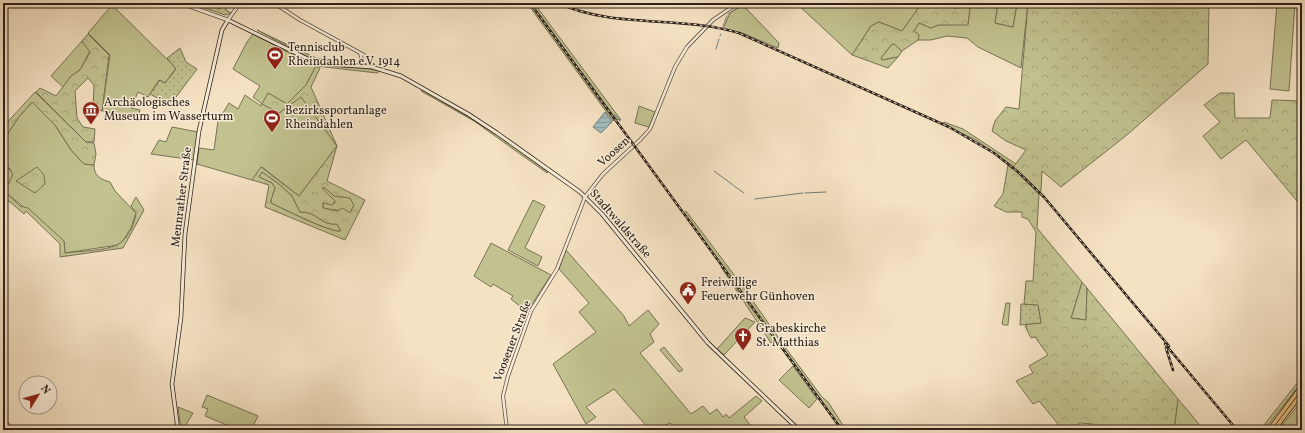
<svg xmlns="http://www.w3.org/2000/svg" width="1305" height="433" viewBox="0 0 1305 433" font-family="Vollkorn,serif">
<style>
.grass{fill:#c1c290;stroke:#777254}
.forest{fill:url(#forest-crowns);stroke:#777254;fill-rule:evenodd}
.park{fill:url(#park-dots);stroke:#777254}
.water{fill:url(#water-rules);stroke:#737d7c}
.lines{fill:none;stroke-linecap:round;stroke-linejoin:round}
.stream{stroke:#737d7c;stroke-width:1}
.tertiary-casing{stroke:#5f5144;stroke-width:4}
.secondary-casing{stroke:#2d2119;stroke-width:4.5}
.motorway-casing{stroke:#2d2119;stroke-width:5}
.tertiary{stroke:#f8ecd8;stroke-width:2.5}
.secondary{stroke:#f8ecd8;stroke-width:3}
.motorway{stroke:#eac182;stroke-width:3.5}
.rail-casing{stroke:#2d2119;stroke-width:2.5}
.rail{stroke:#f8ecd8;stroke-width:1;stroke-dasharray:3;stroke-linecap:butt}
.labels{text-anchor:middle;dominant-baseline:central;stroke-width:3;stroke-linejoin:round;paint-order:stroke}
.poi-label{font-size:12px;fill:#2d2119;stroke:#f8ecd8;text-anchor:start}
.street-label{font-size:12px;fill:#2d2119;stroke:#f8ecd8}
</style>
<defs>
<pattern id="forest-crowns" width="20" height="18" patternUnits="userSpaceOnUse"><rect width="20" height="18" fill="#c1c290"/><path d="M2 6a3 3 0 1 1 6 0M12 15a3 3 0 1 1 6 0" fill="none" stroke="#a6a67c"/></pattern>
<pattern id="park-dots" width="8" height="8" patternUnits="userSpaceOnUse"><rect width="8" height="8" fill="#c1c290"/><path d="M2 2h.1M6 6h.1" fill="none" stroke="#a6a67c" stroke-width="1.8" stroke-linecap="round"/></pattern>
<pattern id="water-rules" width="6" height="5" patternUnits="userSpaceOnUse"><rect width="6" height="5" fill="#a1bbbe"/><path d="M0 2.5h6" fill="none" stroke="#8ba0a3"/></pattern>
</defs>
<rect width="100%" height="100%" fill="#f5e2c3"/>
<filter id="stains"><feTurbulence type="fractalNoise" baseFrequency=".005" numOctaves="4"/><feColorMatrix values="0 0 0 0 .2 0 0 0 0 .09 0 0 0 0 .02 0 0 0 .5 -.17"/></filter>
<radialGradient id="worn" r=".72"><stop offset=".6" stop-color="#630" stop-opacity="0"/><stop offset="1" stop-color="#630" stop-opacity=".3"/></radialGradient>
<path class="grass" d="M527 3H529L614 120 613 121Z
M531 3H534L621 120 616 119Z
M796 3H922L902 31 879 22 871 26 852 55Z
M982 3H998L995 23 1013 27 1017 3H1028L1021 68 978 47 967 38 947 36 931 40H918L919 35 914 31 919 23 931 28 938 25 968 24 970 7 981 8Z
M1277 3H1295L1289 91 1270 89Z
M112 5 176 68 165 83 159 80 148 97 138 92 131 108 140 110 138 118 102 111 110 55 88 33Z
M743 5 779 43 778 48 742 33 723 29 730 13Z
M257 30 316 58 358 64 332 63 312 59Z
M253 34C274 44 295 58 318 64 340 69 363 66 385 72L380 71 377 73 316 66 306 85 287 104 268 93 279 113 301 96 337 146 299 196 262 167 252 180 197 164 199 148 214 150 218 121 229 103 238 109 245 95 261 106 262 104 253 97 260 86 233 69 247 42Z
M82 41 90 51 80 70 71 76 63 87 51 76Z
M892 44H894L902 51 898 57 882 60 881 58Z
M423 90 489 129 548 172 547 173 474 121 421 91Z
M32 102 55 125 71 150 84 164 94 165C94 176 100 179 110 182L115 191 136 213 131 228 124 239 118 245 65 253 64 241 3 190V185L9 183 11 170 3 162V141L18 118Z
M639 106 655 112 649 127 635 123Z
M944 122 963 129 1016 164 1014 167 976 140 943 124Z
M172 127 198 132 194 160 151 154 159 140 166 142Z
M262 172 279 184 292 196 300 212C318 211 320 226 337 224L341 231C333 234 282 208 271 203V200L275 188 272 183 259 177Z
M322 188H325L335 196 350 198 354 205 350 213C341 209 333 211 323 208V203H335V201Z
M533 200 545 206 525 248 542 257 538 266 508 250Z
M686 211 741 284 778 337 776 339 684 213Z
M491 243 551 275 527 312 511 299 513 296 493 284 491 287 474 276Z
M566 250 624 316 629 326 648 310 659 324 650 334 654 342 640 353 691 414 703 406 710 414 717 409 723 417 726 414 729 418 756 396 762 401 744 417 754 430H680L670 423 655 430H650L614 389 586 407 596 417 586 424 553 364 596 332 579 312 589 303 559 269Z
M721 267 775 340 771 343Z
M1082 282 1087 288 1086 320 1071 318Z
M1006 303H1010L1008 325H1004L1002 324Z
M745 318 755 322 724 355 717 349Z
M779 339 822 397 828 402 846 430H843L778 341Z
M664 347 683 370 679 372 660 350Z
M793 366 817 399 809 408 779 380Z
M207 395 258 416 251 430H239L205 416 208 409 202 407Z
M1178 399 1199 424 1196 430H1174Z
M178 407 193 413 183 430H181Z"/>
<path class="forest" d="M922 3H944L954 8 970 7 968 25H938L931 28 919 23 914 31 919 35 918 40 902 51 894 44H892L881 58 882 60 898 57 888 68 852 55 871 26 879 22 902 31Z
M998 3H1017L1013 27 995 23Z
M1028 3H1209L1208 64 1128 134 1061 187 1042 171 1041 191 1039 193 1037 228 1082 282 1071 318 1086 320 1087 288 1178 399 1174 430H1096L1093 424 1080 423 1070 430H1063L1039 401 1033 404 1016 381 1033 373 1029 366 1048 355 1035 337 1031 338 1025 326H1027V324L1041 323 1038 306 1024 304 1026 281H1033L1036 232 1028 219 1022 217V212H1006L994 206 1003 194 1008 165 1012 169 1026 150 1006 141 992 131 995 121 1006 107 1019 109Z
M88 34 109 55 102 111 93 108 94 85 88 78 75 91 77 118 83 127 95 129 94 142H86L36 92 40 88 56 96 71 76 80 70 90 52 82 41Z
M316 66 320 68 311 87 337 146 327 181 365 200 345 240 265 207 269 185 252 180 261 167 299 196 337 146 301 97 279 113 262 104 268 93 287 104 306 85ZM262 172 279 184 292 196 300 212C317 211 321 226 337 224L341 231C333 234 281 208 271 203V200L275 188 272 183 259 177ZM322 188H325L334 196 350 198 354 205 350 213 343 208 337 211 323 208V203L332 205 335 201Z
M35 92 86 142 94 143 96 154 94 165 84 164 71 150 55 125 32 102 18 118 3 141V127Z
M1220 93H1234L1235 118H1270L1272 100 1302 101V207L1246 140 1221 159 1203 136 1220 122 1204 105Z
M3 162 13 174 9 183 3 185Z
M37 167 44 175 45 184 35 193 16 181Z
M3 190 20 206 28 208 64 241 65 253C80 251 104 251 117 245 127 240 135 224 136 213L131 206 136 197 144 210 123 248 60 257V244L26 211 24 214 3 196Z
M1302 377V382L1264 430H1260Z
M1302 400V430H1278Z"/>
<path class="park" d="M190 3H205L220 9V3H226V10L231 13 225 15Z
M180 48 186 62 197 69 170 105 150 94 160 80 165 83 176 69 167 58Z
M1021 304 1038 305 1041 323 1020 325Z"/>
<path class="water" d="M605 112 612 122 601 133 593 127Z"/>
<g class="lines">
<path class="stream" d="M728 14 740 6
M723 26 727 16
M720 36 721 34
M716 49 719 39
M614 116 615 115 620 121
M714 171 733 185
M734 186 744 193
M805 193 826 192
M755 199 803 193
M3 422 5 424
M7 426 11 430"/>
<g class="tertiary-casing">
<path id="tertiary" d="M274 3 300 20 364 55 368 66
M228 20 240 3
M360 53 364 66
M3 420 13 430
M507 430 503 396 508 376 531 311 557 269 585 197 603 174 640 140 650 129 675 67 687 47 713 20 738 3"/>
</g>
<g class="secondary-casing">
<path id="secondary" d="M180 3 228 20 310 60 330 64 372 67 401 76 468 114 497 133 580 192 602 214 708 343 799 430
M178 430 172 384 181 317 185 234 199 131 222 30 228 20"/>
</g>
<g class="motorway-casing">
<path id="motorway" d="M1269 430 1302 386
M1274 430 1302 393"/>
</g>
<use href="#tertiary" class="tertiary"/>
<use href="#secondary" class="secondary"/>
<use href="#motorway" class="motorway"/>
<g class="rail-casing">
<path id="rail" d="M530 3 842 430
M558 3C615 29 680 15 739 33L949 127 994 153 1017 171 1044 197 1169 346
M1165 344 1237 430
M1166 348 1173 370"/>
</g>
<use href="#rail" class="rail"/>
</g>
<defs>
<g id="stadium-pin" transform="scale(0.9)"><path d="M0 17L-7.5 6A9.5 9.5 0 1 1 7.5 6Z" fill="#8f2418" stroke="#f8ecd8"/><path d="M0-5a6.5 5 0 1 0 0 10a6.5 5 0 1 0 0-10ZM-3.5-1.8h7v3.6h-7Z" fill="#fff"/></g>
<g id="museum-pin" transform="scale(0.9)"><path d="M0 17L-7.5 6A9.5 9.5 0 1 1 7.5 6Z" fill="#8f2418" stroke="#f8ecd8"/><path d="M0-6L6-3V-2H-6V-3ZM-5-1h2V3h-2ZM-1-1h2V3h-2ZM3-1h2V3H3ZM-6 4H6V6H-6Z" fill="#fff"/></g>
<g id="civic-pin" transform="scale(0.9)"><path d="M0 17L-7.5 6A9.5 9.5 0 1 1 7.5 6Z" fill="#8f2418" stroke="#f8ecd8"/><path d="M-.6-6.5H3V-4.5H.6V-3L4-1V1h2V6H-6V1h2V-1L-.6-3ZM-1.2 2.5V6h2.4V2.5Z" fill="#fff"/></g>
<g id="church-pin" transform="scale(0.9)"><path d="M0 17L-7.5 6A9.5 9.5 0 1 1 7.5 6Z" fill="#8f2418" stroke="#f8ecd8"/><path d="M-1.2-6h2.4v3.5h3.3v2.4h-3.3V6h-2.4V-.1h-3.3v-2.4h3.3Z" fill="#fff"/></g>
</defs>
<g fill-rule="evenodd">
<use href="#stadium-pin" x="275" y="55"/>
<use href="#museum-pin" x="91" y="110"/>
<use href="#stadium-pin" x="272" y="118"/>
<use href="#civic-pin" x="688" y="290"/>
<use href="#church-pin" x="743" y="336"/>
</g>
<g class="labels">
<g class="poi-label">
<text x="288" y="48">Tennisclub<tspan x="288" dy="14">Rheindahlen e.V. 1914</tspan></text>
<text x="104" y="103">Archäologisches<tspan x="104" dy="14">Museum im Wasserturm</tspan></text>
<text x="285" y="111">Bezirkssportanlage<tspan x="285" dy="14">Rheindahlen</tspan></text>
<text x="701" y="283">Freiwillige<tspan x="701" dy="14">Feuerwehr Günhoven</tspan></text>
<text x="756" y="329">Grabeskirche<tspan x="756" dy="14">St. Matthias</tspan></text>
</g>
<g class="street-label">
<text transform="translate(614 152) rotate(-42)">Voosen</text>
<text transform="translate(182 197) rotate(-83)">Mennrather Straße</text>
<text transform="translate(620 224) rotate(49)">Stadtwaldstraße</text>
<text transform="translate(513 341) rotate(-69)">Voosener Straße</text>
</g>
</g>
<rect width="1305" height="433" fill="none" stroke="#f5e2c3" stroke-width="16"/>
<rect x="4" y="4" width="1297" height="425" fill="none" stroke="#2d2119" stroke-width="2"/>
<rect x="8" y="8" width="1289" height="417" fill="none" stroke="#2d2119"/>
<g transform="translate(38 395) rotate(53)"><circle r="19" fill="#f8ecd8" stroke="#a79b8c"/>
<path d="M0-3L7 15L0 10L-7 15Z" fill="#8f2418"/>
<text y="-6" font-size="11" font-weight="bold" text-anchor="middle" fill="#2d2119">N</text>
</g>
<rect width="100%" height="100%" filter="url(#stains)"/>
<rect width="100%" height="100%" fill="url(#worn)"/>
</svg>
